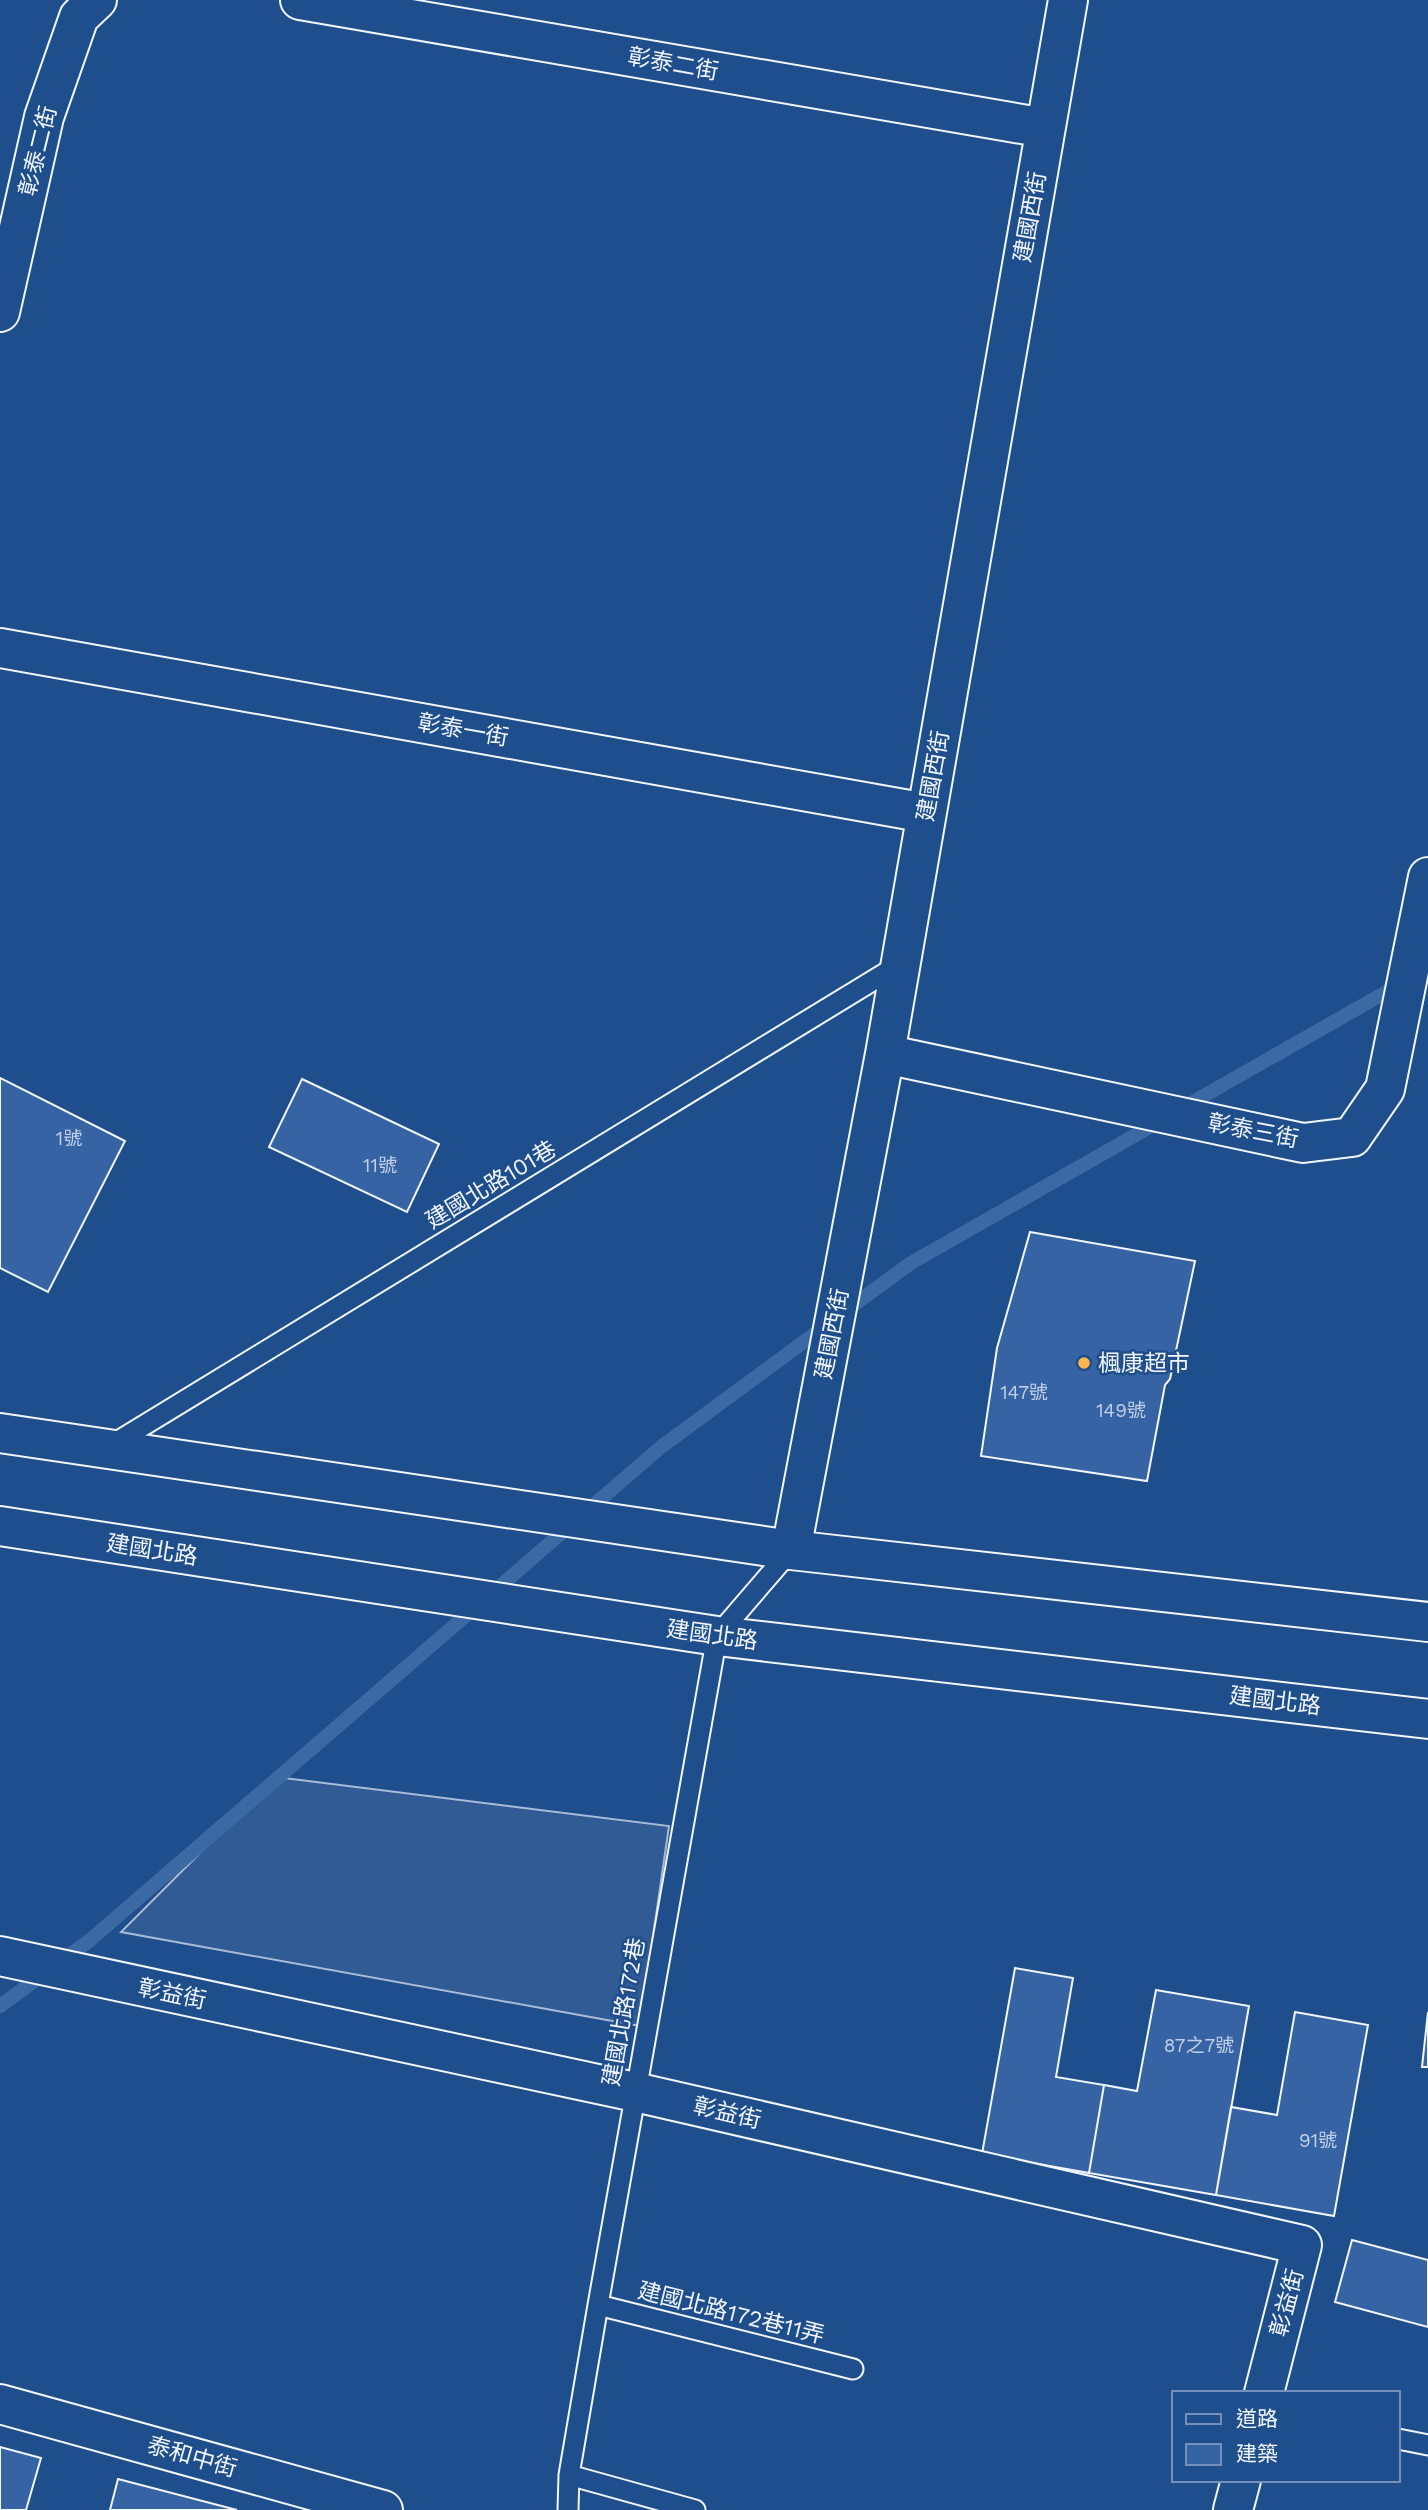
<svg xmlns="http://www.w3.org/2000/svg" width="1428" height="2510" viewBox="0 0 1428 2510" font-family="'Work Sans','Noto Sans TC',sans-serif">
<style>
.parking{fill:#305b95;stroke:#a8bbd7;stroke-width:2}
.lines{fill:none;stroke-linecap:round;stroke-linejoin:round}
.stream{stroke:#3b69a3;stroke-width:14}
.building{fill:#3563a3;stroke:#f2f6ff;stroke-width:2}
.service-casing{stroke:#f2f6ff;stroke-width:23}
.minor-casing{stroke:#f2f6ff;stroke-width:42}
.tertiary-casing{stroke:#f2f6ff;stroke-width:42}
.service{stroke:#1f4e8c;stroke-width:19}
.minor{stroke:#1f4e8c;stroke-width:38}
.tertiary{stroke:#1f4e8c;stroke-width:38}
.poi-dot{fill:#ffb74d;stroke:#1f4e8c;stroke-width:2.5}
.labels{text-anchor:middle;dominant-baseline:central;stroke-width:5;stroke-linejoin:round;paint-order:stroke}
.number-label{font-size:19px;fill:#c3d1e8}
.street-label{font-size:23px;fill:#f2f6ff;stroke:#1f4e8c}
.poi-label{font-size:23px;fill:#f2f6ff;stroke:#1f4e8c;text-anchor:start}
</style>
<rect width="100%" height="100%" fill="#1f4e8c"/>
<path class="parking" d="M276 1777 669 1826 640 2026 121 1932Z"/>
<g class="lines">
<path class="stream" d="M1179 1110 1402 983
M844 1312 911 1263 1162 1120
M0 2006 89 1941 661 1447 828 1324"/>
</g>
<path class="building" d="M0 1078 125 1141 48 1292 0 1268Z
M302 1079 439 1144 407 1212 269 1147Z
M1030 1232 1195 1261 1170 1379 1165 1385 1147 1481 981 1456 997 1348Z
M1015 1968 1073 1978 1056 2077 1104 2085 1089 2173 982 2154Z
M1156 1990 1249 2006 1216 2195 1089 2173 1104 2085 1137 2091Z
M1295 2012 1368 2025 1334 2216 1216 2195 1231 2107 1277 2115Z
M1428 2012V2067H1422Z
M1352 2240 1428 2260V2327L1335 2302Z
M0 2447 41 2458 26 2510H0Z
M118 2479 237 2510H110Z"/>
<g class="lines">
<g class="service-casing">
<path id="service" d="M110 1446 900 964
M598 2305 853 2369
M1398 2439 1428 2445
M569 2475 695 2510
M568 2510 569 2475 598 2305 717 1636 791 1550"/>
</g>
<g class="minor-casing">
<path id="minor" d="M300 0 1045 128
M0 312 44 117 79 17 97 0
M0 648 926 813
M885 1054 1303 1143 1352 1137 1385 1089 1428 877
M791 1550 885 1054 1068 0
M0 1956 635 2092 1302 2245 1264 2393
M0 2404 383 2510
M1233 2510 1241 2480"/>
</g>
<g class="tertiary-casing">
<path id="tertiary" d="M0 1433 791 1550 1428 1622
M0 1526 717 1636 1428 1719"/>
</g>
<use href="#service" class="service"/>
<use href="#minor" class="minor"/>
<use href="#tertiary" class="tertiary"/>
</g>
<circle class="poi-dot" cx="1084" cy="1363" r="7"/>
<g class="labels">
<g class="number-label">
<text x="69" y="1138">1號</text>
<text x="380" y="1165">11號</text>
<text x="1024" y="1392">147號</text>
<text x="1121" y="1410">149號</text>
<text x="1199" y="2045">87之7號</text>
<text x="1318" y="2140">91號</text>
</g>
<g class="street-label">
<text transform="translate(673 64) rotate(10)">彰泰二街</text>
<text transform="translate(38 151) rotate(-76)">彰泰二街</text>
<text transform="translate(1030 217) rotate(-80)">建國西街</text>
<text transform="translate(463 730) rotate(10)">彰泰一街</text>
<text transform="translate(933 776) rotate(-80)">建國西街</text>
<text transform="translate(1253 1131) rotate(11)">彰泰三街</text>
<text transform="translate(491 1185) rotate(-31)">建國北路101巷</text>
<text transform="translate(832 1334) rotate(-79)">建國西街</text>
<text transform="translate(152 1550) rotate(9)">建國北路</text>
<text transform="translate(712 1635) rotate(8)">建國北路</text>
<text transform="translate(1275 1701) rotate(7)">建國北路</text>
<text transform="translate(172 1994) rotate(12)">彰益街</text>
<text transform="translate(624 2012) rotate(-80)">建國北路172巷</text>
<text transform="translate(727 2113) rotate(13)">彰益街</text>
<text transform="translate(1287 2303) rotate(-75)">彰益街</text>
<text transform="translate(731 2313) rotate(14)">建國北路172巷11弄</text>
<text transform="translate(192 2457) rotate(16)">泰和中街</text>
</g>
<g class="poi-label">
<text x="1098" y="1363">楓康超市</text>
</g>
</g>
<rect x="1172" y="2391" width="228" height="91" fill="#1f4e8c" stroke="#7391ba" stroke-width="2"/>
<rect x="1186" y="2414" width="35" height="10" fill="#1f4e8c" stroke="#7391ba" stroke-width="2"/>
<text x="1236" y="2426" font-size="21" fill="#f2f6ff">道路</text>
<rect x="1186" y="2444" width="35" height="21" fill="#3563a3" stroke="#7391ba" stroke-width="2"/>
<text x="1236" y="2461" font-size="21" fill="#f2f6ff">建築</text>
</svg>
